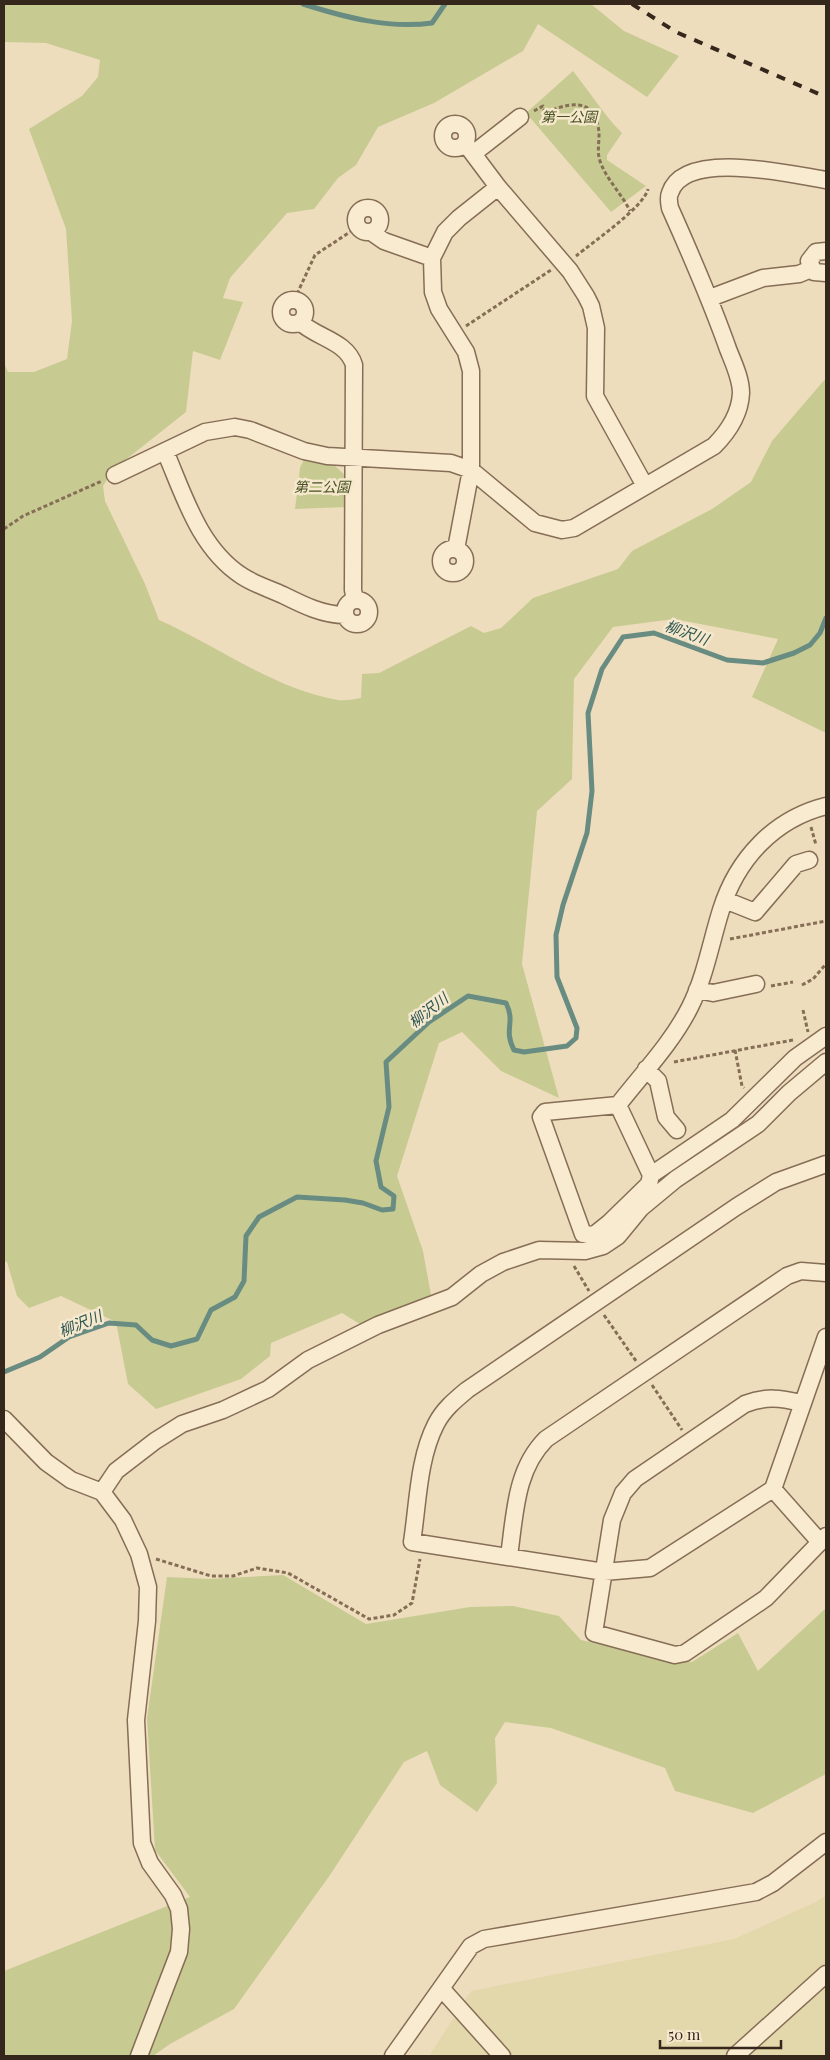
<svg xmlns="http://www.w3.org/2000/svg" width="830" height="2060" viewBox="0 0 830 2060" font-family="'Playfair Display','Noto Sans JP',serif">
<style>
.farmland{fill:#e3d8ab}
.green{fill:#c7cb92}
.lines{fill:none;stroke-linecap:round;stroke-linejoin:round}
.stream{stroke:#698c82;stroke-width:5}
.minor-casing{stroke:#866d56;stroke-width:19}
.path{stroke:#866d56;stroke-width:3;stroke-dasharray:4 2.5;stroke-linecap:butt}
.minor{stroke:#f9ebd0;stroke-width:16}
.rail{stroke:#35271b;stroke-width:4;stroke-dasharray:9 9;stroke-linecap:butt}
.labels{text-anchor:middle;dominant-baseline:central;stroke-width:5;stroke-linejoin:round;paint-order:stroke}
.park-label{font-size:14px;font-style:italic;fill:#485122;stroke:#f5e8cd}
.water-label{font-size:15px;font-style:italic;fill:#2a5550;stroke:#f5e8cd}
</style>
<rect width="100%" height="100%" fill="#eeddbd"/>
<path class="farmland" d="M826 1895V2056H429L471 1991 734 1939 816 1902Z"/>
<path class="green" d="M4 4H591L624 31 679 56 647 97 538 24 523 51 434 103 378 127 356 165 338 178 314 209 287 213 230 278 223 298 243 302 220 360 193 351 186 412 114 469 103 486 105 501 145 584 159 620C218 646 274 689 338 700 346 701 354 699 361 698L362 674 379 673 471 626 484 633 501 628 533 598 618 569 632 551 712 509 751 482 772 441 826 378V733L752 697 778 639 674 619 613 627 574 679 572 779 537 811 522 964 559 1098 501 1071 462 1032 439 1043 397 1176 423 1251 431 1295 363 1326 342 1313 271 1343 270 1356 241 1379 156 1409 128 1384 116 1322 61 1296 29 1308 17 1296 7 1262 4 1261V363L8 372H34L67 359 72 321 66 229 29 129 82 96 98 77 100 60 46 43 4 42Z
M573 71C590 92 603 114 622 133L607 155V160L646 186 611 212 526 113Z
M304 459 335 466 347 477 346 507 295 509 300 468Z
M283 1575 366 1624 470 1607 513 1606 559 1616 581 1640 673 1661 692 1662 738 1633 758 1671 826 1608V1774L753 1813 675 1791 665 1768 551 1728 505 1722 495 1738 497 1783 477 1812 440 1785 427 1751 404 1762 330 1875 234 2009 170 2044 153 2056H4V1971L190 1897 155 1850 147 1718 167 1577 209 1579Z"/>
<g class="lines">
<path class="stream" d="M303 4C344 17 388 29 432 23L445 4
M4 1372 40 1357 69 1337 109 1323 136 1325 152 1340 171 1346 197 1339 211 1310 235 1297 244 1281 246 1236 259 1217 297 1197 345 1200 363 1203 382 1210 393 1209 394 1196 381 1187 376 1161 389 1107 386 1062 429 1022 468 996 506 1003C516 1023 503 1029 514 1050L524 1052 567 1046 576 1038 577 1028 557 977 556 935 563 905 587 833 592 791 588 713 602 669 623 637 654 633 727 660 763 663 794 653 810 645 820 633 826 618"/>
<g class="minor-casing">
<path id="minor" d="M443 136a12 12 0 1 1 24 0a12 12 0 1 1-24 0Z
M465 143 498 187 570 271 586 296 591 306 596 328 595 396 645 486
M474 153 520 117
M356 220a12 12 0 1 1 24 0a12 12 0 1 1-24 0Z
M371 232 384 241 432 258
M826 251 816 252 809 261 814 272 826 273
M710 298 763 278 799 274 811 269
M281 312a12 12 0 1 1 24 0a12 12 0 1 1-24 0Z
M300 322C317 338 347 341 354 365L353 590 355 600
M165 451C184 495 199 548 242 576 254 584 270 589 283 595 303 605 323 615 345 615
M115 475 205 432 235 427 250 430 304 451 327 456 451 463 471 470 535 523 562 530 574 528 714 446C729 431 740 414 741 393 741 378 733 362 728 349 711 301 691 255 670 208 669 203 668 197 670 193 684 148 793 175 826 180
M456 549 471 470V371L466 352 439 309 433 292 432 258 445 232 459 218 498 187
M441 561a12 12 0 1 1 24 0a12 12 0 1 1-24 0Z
M345 612a12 12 0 1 1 24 0a12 12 0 1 1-24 0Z
M826 806C774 819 737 859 721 910 711 942 705 977 690 1007 672 1043 642 1074 618 1105L651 1175 732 1120 795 1058 826 1036
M725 900 755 912 796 864 809 860
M697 990 713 993 756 984
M646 1069 658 1081 666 1117 677 1130
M618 1105 545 1112 541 1117 583 1234 594 1235 609 1223 649 1184 651 1175
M826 1164 776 1182 736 1207 467 1390C455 1400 443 1410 436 1424 418 1459 418 1504 412 1542L604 1572 650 1568 773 1489 826 1337
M802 1403C780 1398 766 1396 745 1404L635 1479 623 1493 612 1520 594 1633 675 1655 685 1653 766 1598 826 1536
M4 1419 46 1462 71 1480 102 1492 123 1520 139 1554 148 1587 147 1621 136 1720 142 1843 150 1863 173 1895 179 1909 181 1929 179 1952 139 2056
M773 1489 819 1541
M102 1492 116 1471 155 1441 182 1424 223 1410 268 1389 308 1360 378 1325 452 1297 481 1274 503 1262 539 1250 585 1251 603 1246 618 1236 641 1208 676 1179 758 1124 789 1093 826 1062
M509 1556C515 1515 515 1470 546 1439L787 1276 801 1271 826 1273
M441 1988 502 2056
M393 2056 471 1946 484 1939 756 1892 773 1883 826 1842
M735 2056 826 1974"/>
</g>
<path class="path" d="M534 111 543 106 545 113C565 104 593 96 598 126 601 137 596 150 600 161 606 179 622 194 630 211
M576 256C593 242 644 207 648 189
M297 294 315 255 350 232
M466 326 551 270
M4 529 23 516 102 481
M811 827 816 845
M730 939 826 921
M802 985 813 979 826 964
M771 986 793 982
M803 1010 808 1032
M735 1050 742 1086 744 1088
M674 1062 793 1040
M574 1266 589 1291
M604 1315 636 1361
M652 1385 682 1430
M156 1559 211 1576H233L257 1568 288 1573 369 1619 394 1615 412 1603 420 1559"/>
<use href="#minor" class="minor"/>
<path class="rail" d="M632 4 676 32 826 97"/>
</g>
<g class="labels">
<g class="park-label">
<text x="569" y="116">第一公園</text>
<text x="322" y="486">第二公園</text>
</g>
<g class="water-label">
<text transform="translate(687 632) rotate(20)">柳沢川</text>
<text transform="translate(428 1010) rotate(-38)">柳沢川</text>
<text transform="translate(80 1323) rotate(-22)">柳沢川</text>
</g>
</g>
<rect width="830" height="2060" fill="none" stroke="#35271b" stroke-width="10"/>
<path d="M660 2040v8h121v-8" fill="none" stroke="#35271b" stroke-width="2.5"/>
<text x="668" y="2040" font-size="15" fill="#35271b" stroke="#f5e8cd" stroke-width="4" paint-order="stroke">50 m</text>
</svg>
